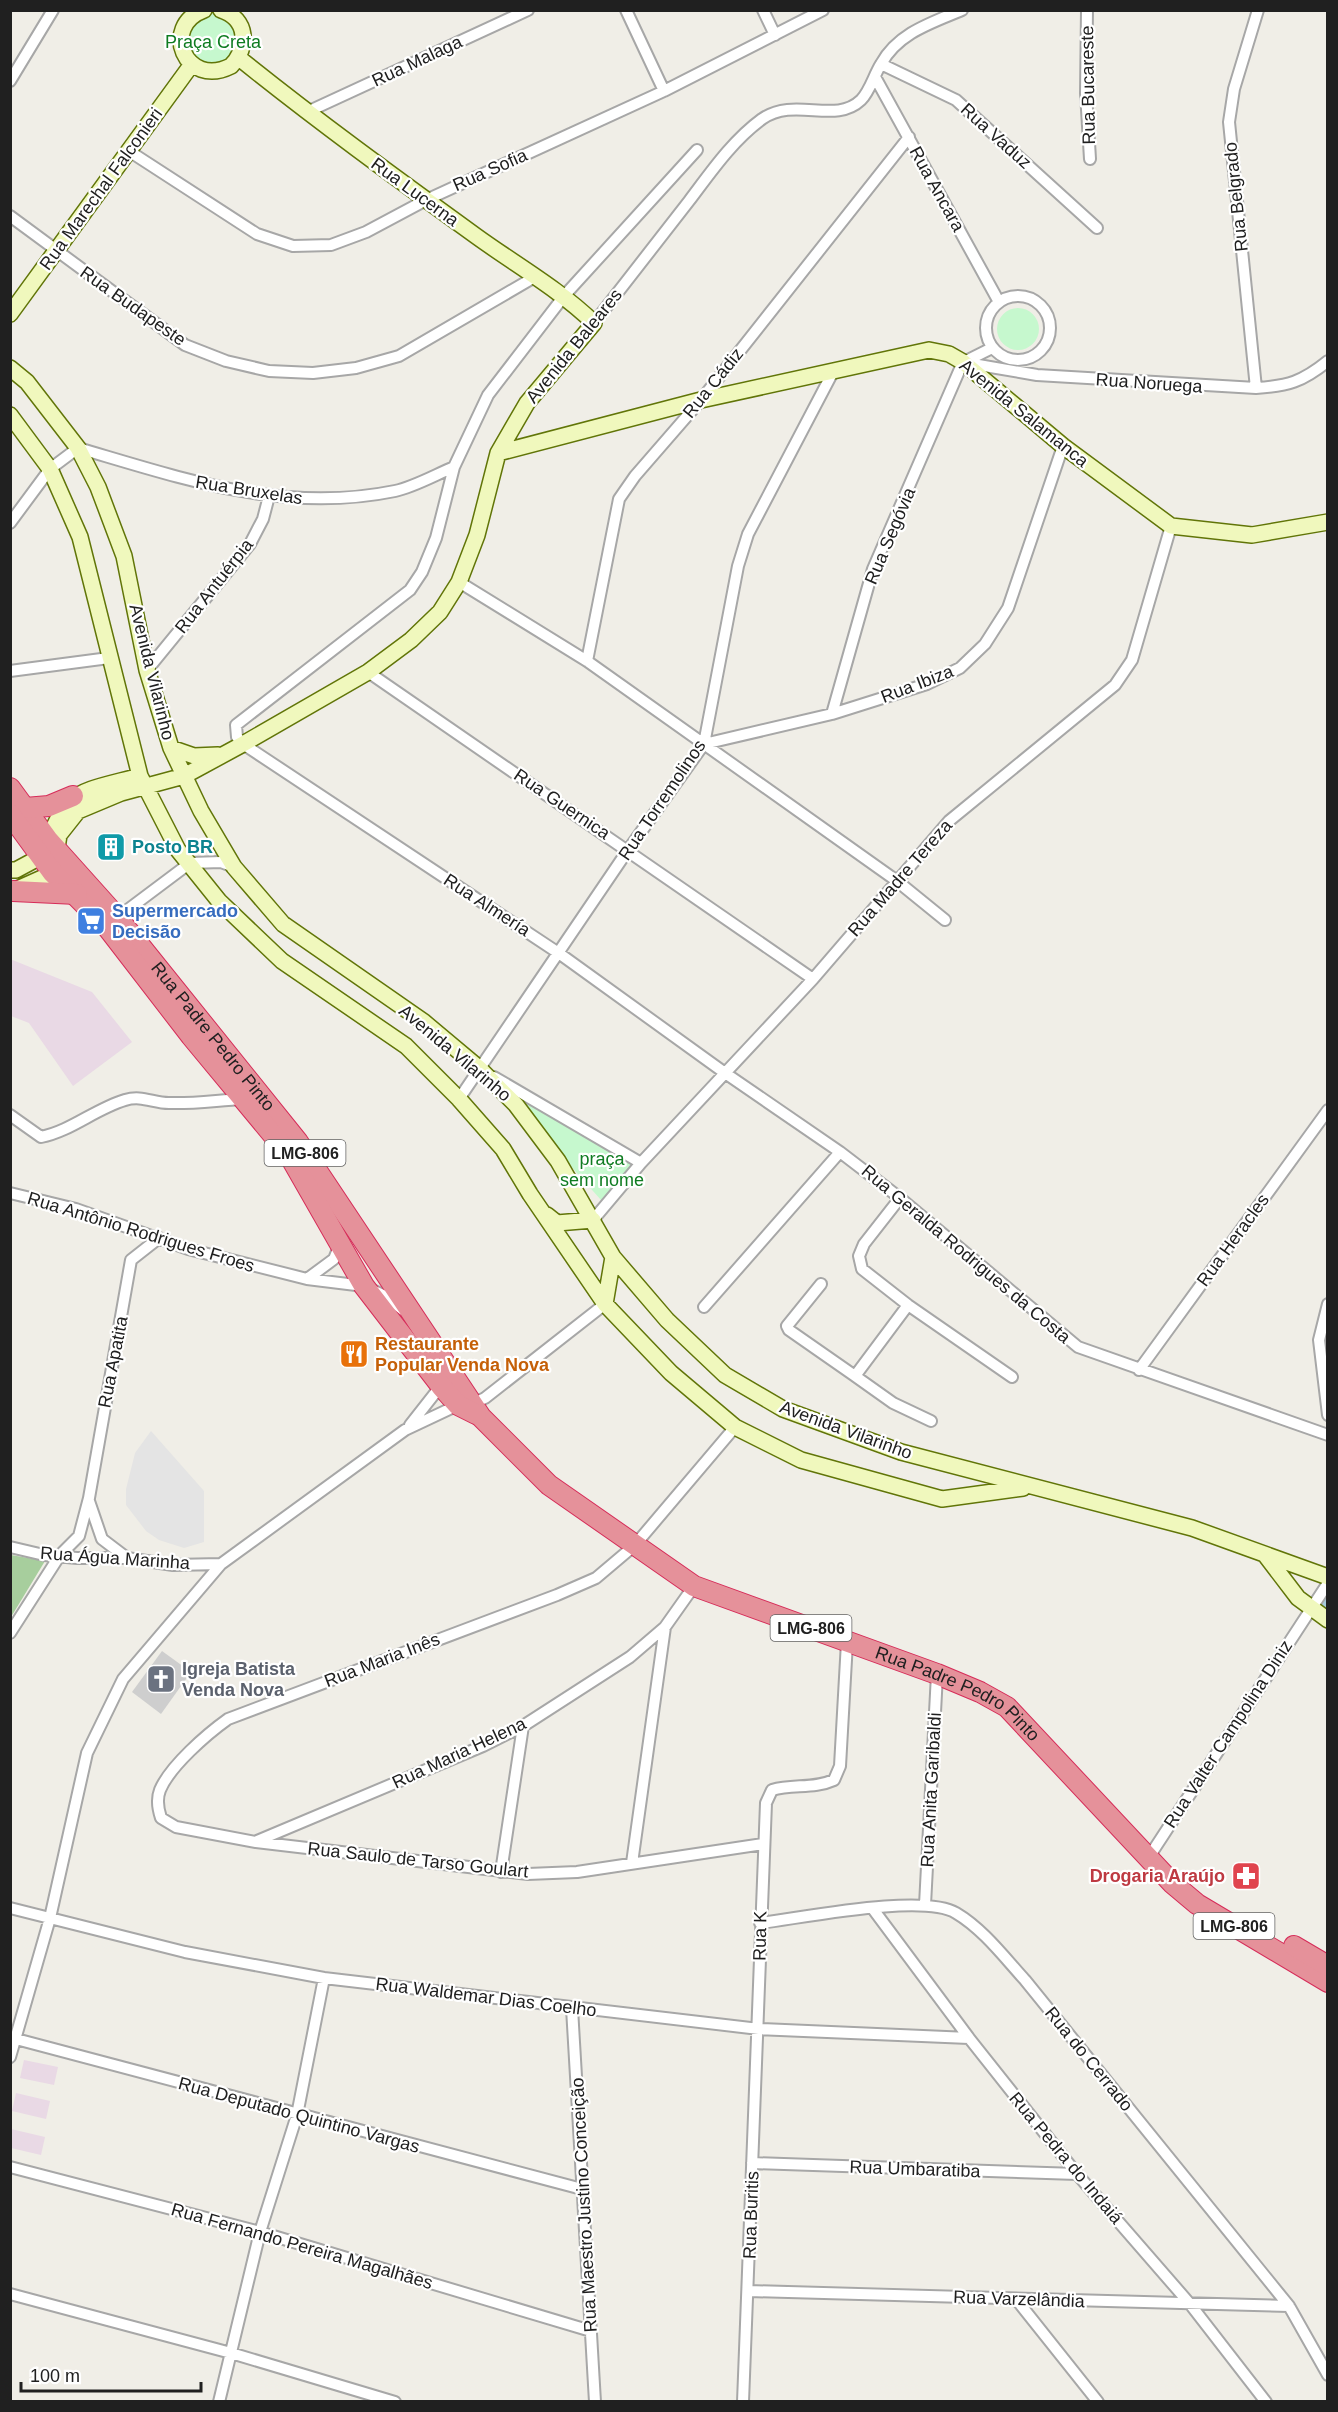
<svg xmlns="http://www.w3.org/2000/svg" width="1338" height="2412" viewBox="0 0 1338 2412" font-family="Helvetica,sans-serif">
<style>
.industrial{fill:#e9d9e5}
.religious{fill:#cecece}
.forest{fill:#a7ce9d}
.park{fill:#c6f8ce}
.parking{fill:#e4e4e4}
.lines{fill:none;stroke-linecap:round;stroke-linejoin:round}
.river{stroke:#a8ccdc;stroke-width:21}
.street-casing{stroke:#a7a7a7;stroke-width:14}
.secondary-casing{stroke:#617508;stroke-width:18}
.highway-casing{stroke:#d62c59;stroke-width:22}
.street{stroke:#fff;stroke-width:10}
.secondary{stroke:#f0f8bd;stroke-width:15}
.highway{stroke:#e5919a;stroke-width:20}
.labels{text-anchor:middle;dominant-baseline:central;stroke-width:4.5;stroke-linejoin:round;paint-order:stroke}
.shield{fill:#fff;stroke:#636363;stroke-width:1.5}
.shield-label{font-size:16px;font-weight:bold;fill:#202020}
.park-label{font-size:18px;fill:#0f7c21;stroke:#fff}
.street-label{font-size:18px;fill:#202020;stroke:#fff}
.culture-label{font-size:18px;font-weight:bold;fill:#0d838f;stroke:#fff;text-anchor:start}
.shop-label{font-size:18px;font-weight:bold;fill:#366cbe;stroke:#fff;text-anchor:start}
.food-label{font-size:18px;font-weight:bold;fill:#c56008;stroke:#fff;text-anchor:start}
.worship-label{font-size:18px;font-weight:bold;fill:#5b616d;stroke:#fff;text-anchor:start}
.health-label{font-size:18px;font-weight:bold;fill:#be3a42;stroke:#fff;text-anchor:end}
</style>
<rect width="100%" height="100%" fill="#f0eee7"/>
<path class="industrial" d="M10 959 92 992 132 1042 73 1086 29 1023 11 1016Z
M24 2060 58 2067 54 2085 20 2078Z
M16 2093 50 2101 46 2119 12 2111Z
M11 2129 45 2137 41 2155 11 2148Z"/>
<path class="religious" d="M162 1651 191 1672 161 1714 132 1692Z"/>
<path class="forest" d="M11 1555 45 1561 11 1617 10 1555Z"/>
<path class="park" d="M210 12 233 21 241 53 212 69 188 54 186 28Z
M997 329a21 21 0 1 1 42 0a21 21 0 1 1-42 0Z
M494 1080 636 1164 601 1200Z"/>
<path class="parking" d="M151 1431 204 1491V1542L184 1548 159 1540 146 1531 126 1505V1489L135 1453Z"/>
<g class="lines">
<path class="river" d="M1326 1608 1328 1609"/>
<g class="street-casing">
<path id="street" d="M626 10 664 91
M763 10 775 35
M1087 10 1086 93 1090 159
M881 64 956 100 1097 228
M875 77 999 302
M10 81 53 10
M307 112 528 10
M697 150 564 296 488 395 454 467 436 538 422 572 410 590 236 725 237 737 243 744 560 954 725 1073 840 1152 900 1198 1078 1347 1328 1435
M129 151 257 234 293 246 331 245 366 232 426 200 664 91 823 10
M10 216 185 345 226 361 269 371 313 373 356 368 399 356 533 278
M986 328a32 32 0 1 1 64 0a32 32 0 1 1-64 0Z
M594 323C626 282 658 241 689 201 711 172 732 141 762 119 795 96 835 125 861 100 870 91 874 75 881 64 898 33 931 23 962 10
M964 362 992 348
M967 363 1037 375 1256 388C1288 386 1302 382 1328 361
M1256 388 1229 122 1234 89 1258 10
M10 523 50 469 78 448C184 479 283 514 395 491 414 487 435 475 454 467
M459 582 587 661 897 881 945 920
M587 661 619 499 635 476 701 400 909 137
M147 670 250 544 263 519 269 496
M10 671 109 658
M368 672 813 979
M832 714 873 569 963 362
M704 744 832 714 927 684 960 668 985 644 1008 608 1063 446
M114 920 190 863 221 862 234 867
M494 1077 641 1163
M459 1099 628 850 704 744 738 566 748 534 834 370
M10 1115 41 1137C71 1131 95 1109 125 1100 142 1095 153 1103 169 1103 194 1104 219 1100 243 1099
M10 1193 76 1209 188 1249 307 1279 364 1286 385 1296 403 1310
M900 1198 864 1244 859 1256 862 1269 908 1305 1012 1377
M593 1220 641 1163 813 979 949 821 1115 685 1132 660 1171 526
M307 1279 334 1259 340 1244
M821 1284 787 1326 789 1330 855 1376 908 1305
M1328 1304 1319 1340 1328 1415
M704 1307 840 1152
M1139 1370 1328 1110
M855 1376 893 1403 931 1421
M410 1425 443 1383
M735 1427 635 1545 596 1578 557 1595 228 1719C207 1734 170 1766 160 1790 156 1800 158 1809 161 1818L176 1827 256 1842 528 1874 577 1872 763 1844
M89 1501 102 1539 127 1558
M10 1547 44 1555 77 1558H127L173 1565 221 1564
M10 1633 60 1555 79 1536 89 1498 131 1260 159 1238
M257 1841 483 1746 523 1726 630 1657 665 1627 694 1586
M1147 1860 1328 1583
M632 1863 665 1627
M501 1872 523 1726
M925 1905 937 1674
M10 1908 185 1952 324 1978 759 2029 969 2038
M873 1909 969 2038 1077 2174 1190 2304 1266 2402
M760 1923C802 1918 923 1893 956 1913 983 1929 1004 1957 1025 1980L1289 2306 1328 2375
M572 2008 595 2402
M16 2039 582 2189
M10 2057 50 1918 87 1753 123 1679 221 1564 405 1430 458 1405 474 1403 485 1398 605 1304
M752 2163 1077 2174
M10 2167 260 2232 591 2331
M749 2291 1289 2306
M10 2294 231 2353 395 2402
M1016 2299 1098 2402
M219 2402 260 2232 297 2115 324 1978
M743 2402 766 1803 772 1790C793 1784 814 1789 834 1780L840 1766 847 1642"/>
</g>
<g class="secondary-casing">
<path id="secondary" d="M204 10C160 26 185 89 231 66 249 47 248 19 221 10
M10 314 192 64
M10 368 27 382 78 448 98 487 124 556 147 670 171 748 201 811 234 867 283 924 424 1022 480 1069 516 1105 558 1161 613 1257 667 1320 725 1375 783 1409 901 1452 1192 1528 1328 1577
M10 415 50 469 80 537 140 776 178 850 219 901 282 961 406 1046 459 1099 503 1149 530 1194 605 1304 671 1373 735 1427 801 1460 942 1499 1023 1488
M498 453 701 400 929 350 949 354 963 362 1063 446 1171 526 1252 535 1328 522
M171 748 194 756 218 755
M10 870H16L42 856C68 788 72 794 140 776
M13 891 53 873 59 835 78 811 121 793 184 776 243 744 368 672 411 640 440 612 459 582 477 535 498 453 527 403 594 323C559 289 516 265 476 236 396 178 316 120 239 58
M547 1215 557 1223 593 1220
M605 1304 613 1257
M1266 1556 1298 1598 1328 1620"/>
</g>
<g class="highway-casing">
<g id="highway">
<path id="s1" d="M10 788 48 840 117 917 298 1142 481 1417 549 1485 694 1586 937 1674 980 1692 1007 1707 1172 1883 1197 1904 1328 1982"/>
<path d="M25 808 49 806 73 796"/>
<path d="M10 814 53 873 107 927 191 1036 288 1153 364 1286 441 1386 458 1405 476 1414"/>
<path d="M13 891 77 894"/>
<path d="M1294 1946 1328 1966"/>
</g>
</g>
<use href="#street" class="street"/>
<use href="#secondary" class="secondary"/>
<use href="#highway" class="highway"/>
</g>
<defs>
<g id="building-square" transform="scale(1.5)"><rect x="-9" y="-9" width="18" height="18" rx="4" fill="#0f9aa8" stroke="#fff"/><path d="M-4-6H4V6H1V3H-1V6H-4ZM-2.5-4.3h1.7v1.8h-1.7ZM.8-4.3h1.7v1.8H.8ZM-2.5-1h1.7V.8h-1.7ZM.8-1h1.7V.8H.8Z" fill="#fff"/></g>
<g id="supermarket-square" transform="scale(1.5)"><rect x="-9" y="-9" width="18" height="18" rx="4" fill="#3f7fe0" stroke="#fff"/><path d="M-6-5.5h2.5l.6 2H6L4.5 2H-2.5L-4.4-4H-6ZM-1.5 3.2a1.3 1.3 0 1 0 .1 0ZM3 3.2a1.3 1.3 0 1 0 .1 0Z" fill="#fff"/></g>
<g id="restaurant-square" transform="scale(1.5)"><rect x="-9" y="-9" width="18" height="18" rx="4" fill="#e8710a" stroke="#fff"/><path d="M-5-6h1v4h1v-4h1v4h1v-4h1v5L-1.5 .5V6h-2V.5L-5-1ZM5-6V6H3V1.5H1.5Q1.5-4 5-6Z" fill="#fff"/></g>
<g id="church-square" transform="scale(1.5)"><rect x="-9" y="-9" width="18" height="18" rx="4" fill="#6b7280" stroke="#fff"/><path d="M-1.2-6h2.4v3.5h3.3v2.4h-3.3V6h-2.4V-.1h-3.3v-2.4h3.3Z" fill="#fff"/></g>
<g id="pharmacy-square" transform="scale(1.5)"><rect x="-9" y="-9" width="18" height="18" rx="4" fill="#e0444e" stroke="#fff"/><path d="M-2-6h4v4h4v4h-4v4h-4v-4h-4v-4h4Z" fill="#fff"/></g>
</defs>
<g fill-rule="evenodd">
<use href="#building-square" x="111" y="847"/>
<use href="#supermarket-square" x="91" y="921"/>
<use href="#restaurant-square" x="354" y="1354"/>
<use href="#church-square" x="161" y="1679"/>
<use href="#pharmacy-square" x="1246" y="1876"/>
</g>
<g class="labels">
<g class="shield">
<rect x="264.5" y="1140" width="81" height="26" rx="4.5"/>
<rect x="770.5" y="1615" width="81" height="26" rx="4.5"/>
<rect x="1193.5" y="1913" width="81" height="26" rx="4.5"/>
</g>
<g class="shield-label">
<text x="305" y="1153">LMG-806</text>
<text x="811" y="1628">LMG-806</text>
<text x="1234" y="1926">LMG-806</text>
</g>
<g class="park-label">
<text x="213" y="42">Praça Creta</text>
<text x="602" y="1159">praça<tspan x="602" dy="21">sem nome</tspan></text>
</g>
<g class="street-label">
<text transform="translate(417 61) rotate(-25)">Rua Malaga</text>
<text transform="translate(1088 85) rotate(-91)">Rua Bucareste</text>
<text transform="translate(996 136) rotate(42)">Rua Vaduz</text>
<text transform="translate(490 170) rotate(-24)">Rua Sofia</text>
<text transform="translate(101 189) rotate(-54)">Rua Marechal Falconieri</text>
<text transform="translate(937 189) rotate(61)">Rua Ancara</text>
<text transform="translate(415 192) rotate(36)">Rua Lucerna</text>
<text transform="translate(1236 197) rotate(-96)">Rua Belgrado</text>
<text transform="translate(133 306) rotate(35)">Rua Budapeste</text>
<text transform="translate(574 346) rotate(-51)">Avenida Baleares</text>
<text transform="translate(713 383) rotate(-51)">Rua Cádiz</text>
<text transform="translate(1149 383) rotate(4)">Rua Noruega</text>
<text transform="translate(1024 413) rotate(39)">Avenida Salamanca</text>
<text transform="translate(249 490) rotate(9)">Rua Bruxelas</text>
<text transform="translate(890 536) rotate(-67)">Rua Segóvia</text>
<text transform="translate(214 586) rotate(-52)">Rua Antuérpia</text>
<text transform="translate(152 672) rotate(76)">Avenida Vilarinho</text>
<text transform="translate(917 684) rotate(-21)">Rua Ibiza</text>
<text transform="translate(662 800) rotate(-56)">Rua Torremolinos</text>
<text transform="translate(562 804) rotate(34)">Rua Guernica</text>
<text transform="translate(900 878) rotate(-49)">Rua Madre Tereza</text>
<text transform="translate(487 905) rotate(33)">Rua Almería</text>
<text stroke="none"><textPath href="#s1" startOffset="321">Rua Padre Pedro Pinto</textPath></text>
<text transform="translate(455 1053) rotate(40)">Avenida Vilarinho</text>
<text transform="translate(141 1232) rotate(17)">Rua Antônio Rodrigues Froes</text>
<text transform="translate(1233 1240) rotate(-54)">Rua Heracles</text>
<text transform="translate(966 1254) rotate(40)">Rua Geralda Rodrigues da Costa</text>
<text transform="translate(113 1362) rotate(-79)">Rua Apatita</text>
<text transform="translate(846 1430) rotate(20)">Avenida Vilarinho</text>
<text transform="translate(115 1558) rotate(4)">Rua Água Marinha</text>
<text transform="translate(382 1660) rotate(-21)">Rua Maria Inês</text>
<text stroke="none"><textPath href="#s1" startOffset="1346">Rua Padre Pedro Pinto</textPath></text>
<text transform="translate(1228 1734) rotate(-57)">Rua Valter Campolina Diniz</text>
<text transform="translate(459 1753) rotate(-25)">Rua Maria Helena</text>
<text transform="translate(931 1790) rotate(-87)">Rua Anita Garibaldi</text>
<text transform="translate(418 1860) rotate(6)">Rua Saulo de Tarso Goulart</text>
<text transform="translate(760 1936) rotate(-89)">Rua K</text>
<text transform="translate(486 1997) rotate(7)">Rua Waldemar Dias Coelho</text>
<text transform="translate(1089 2059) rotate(51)">Rua do Cerrado</text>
<text transform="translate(299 2115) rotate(15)">Rua Deputado Quintino Vargas</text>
<text transform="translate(1066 2158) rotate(50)">Rua Pedra do Indaiá</text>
<text transform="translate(915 2169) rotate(2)">Rua Umbaratiba</text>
<text transform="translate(584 2205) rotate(-93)">Rua Maestro Justino Conceição</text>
<text transform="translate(751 2215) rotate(-88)">Rua Buritis</text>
<text transform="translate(302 2246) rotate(16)">Rua Fernando Pereira Magalhães</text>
<text transform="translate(1019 2299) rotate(2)">Rua Varzelândia</text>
</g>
<g class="culture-label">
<text x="132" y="847">Posto BR</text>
</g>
<g class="shop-label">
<text x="112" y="911">Supermercado<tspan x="112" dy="21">Decisão</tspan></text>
</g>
<g class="food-label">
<text x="375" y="1344">Restaurante<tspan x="375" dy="21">Popular Venda Nova</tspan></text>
</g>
<g class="worship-label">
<text x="182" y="1669">Igreja Batista<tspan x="182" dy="21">Venda Nova</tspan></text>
</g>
<g class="health-label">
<text x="1225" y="1876">Drogaria Araújo</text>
</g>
</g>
<rect width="1338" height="2412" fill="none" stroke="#202020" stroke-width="24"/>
<path d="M21 2382v9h180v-9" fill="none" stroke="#202020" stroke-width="3"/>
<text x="30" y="2382" font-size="18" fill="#202020" stroke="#ffffff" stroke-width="4.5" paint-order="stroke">100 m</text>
</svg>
